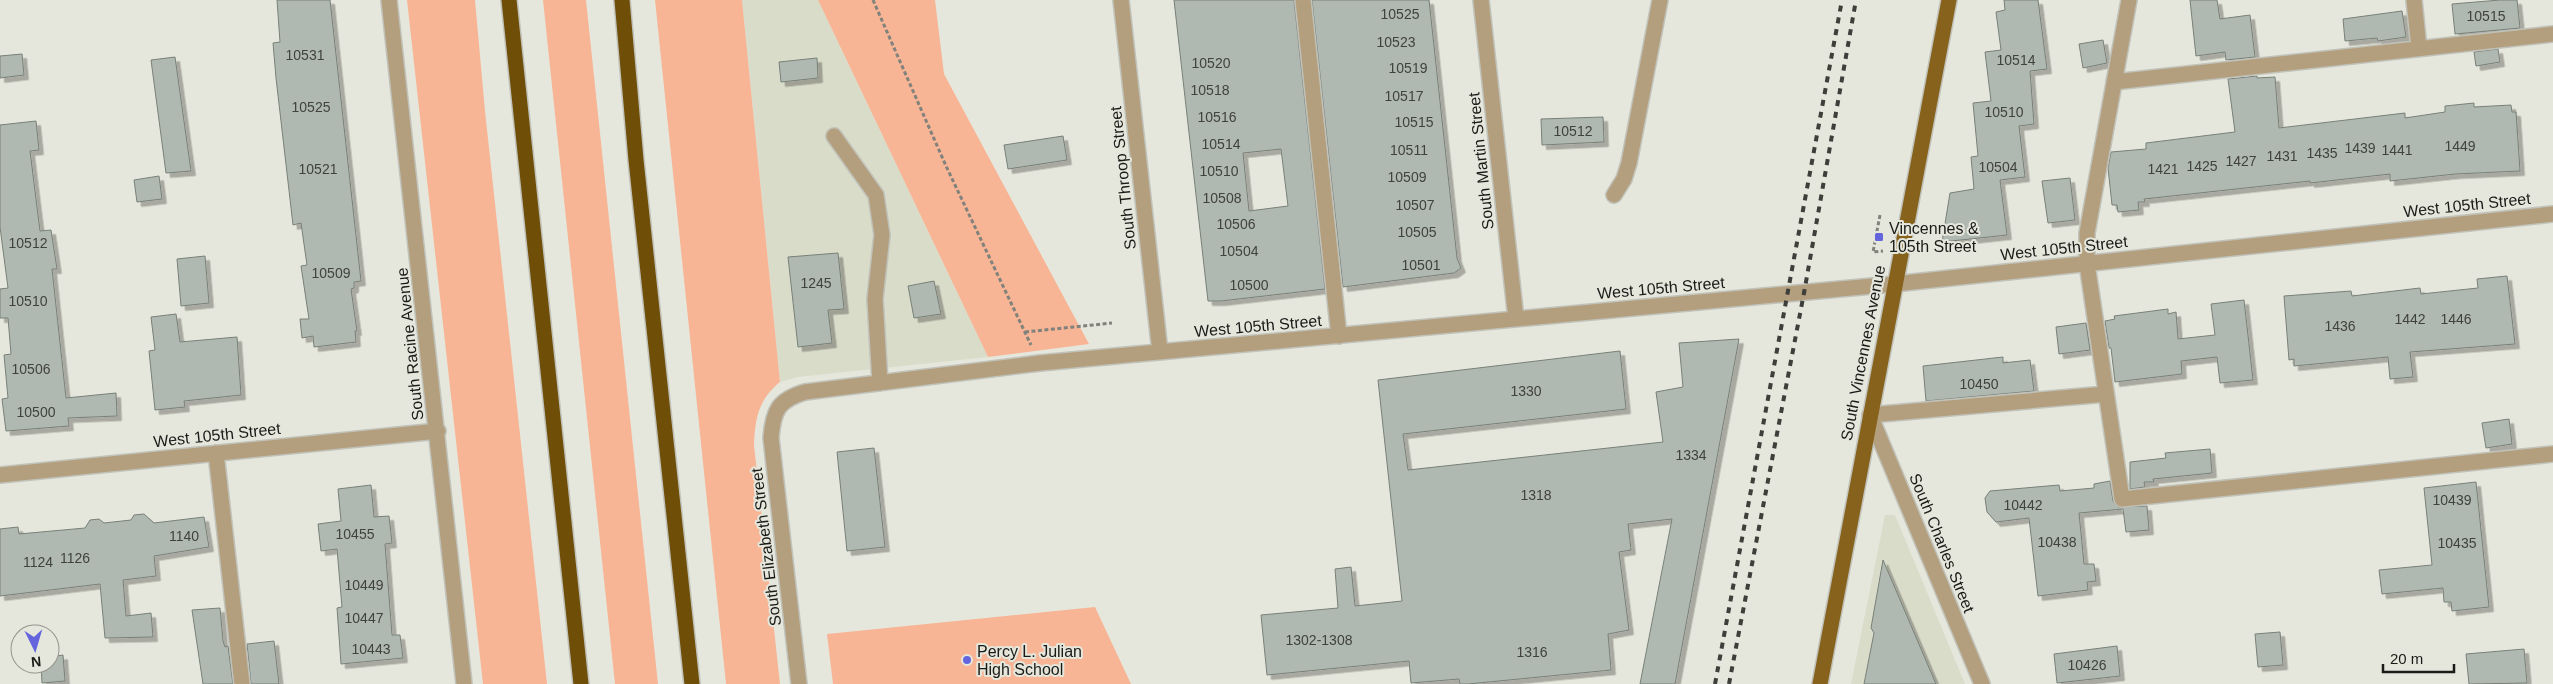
<svg xmlns="http://www.w3.org/2000/svg" width="2553" height="684" viewBox="0 0 2553 684" font-family="Helvetica,sans-serif">
<style>
.built{fill:#dadcca}
.green{fill:#f7b596}
.building{fill:#b0b9b1;stroke:#788078;fill-rule:evenodd;filter:url(#shadow)}
.lines{fill:none;stroke-linecap:round;stroke-linejoin:round}
.minor-casing{stroke:#c1c2b9;stroke-width:18}
.major-casing{stroke:#c1c2b9;stroke-width:18}
.highway-casing{stroke:#c1c2b9;stroke-width:18}
.path{stroke:#81827b;stroke-width:3;stroke-dasharray:4 2.5;stroke-linecap:butt}
.minor{stroke:#b39f7e;stroke-width:15}
.major{stroke:#86621d;stroke-width:15}
.highway{stroke:#6f4e08;stroke-width:15}
.rail{stroke:#3e3e3a;stroke-width:4;stroke-dasharray:6 6;stroke-linecap:butt}
.poi-dot{fill:#6464dd;stroke:#e6e7dc;stroke-width:2}
.labels{text-anchor:middle;dominant-baseline:central;stroke-width:4;stroke-linejoin:round;paint-order:stroke}
.number-label{font-size:14px;fill:#40423e}
.street-label{font-size:16px;fill:#1a1a17;stroke:#e6e7dc}
.poi-label{font-size:16px;fill:#1a1a17;stroke:#e6e7dc;text-anchor:start}
</style>
<defs>
<filter id="shadow"><feDropShadow dx="4.5" dy="4.5" stdDeviation="0" flood-color="#0004"/></filter>
</defs>
<rect width="100%" height="100%" fill="#e6e7dc"/>
<path class="built" d="M742 0H818L988 357 798 377 780 382Z
M1885 515H1895L1965 684H1851Z"/>
<path class="green" d="M407 0H475L485 111 547 684H483Z
M543 0H586L658 684H615Z
M655 0H742L780 382C758 400 755 419 754 445L780 684H726Z
M818 0H935L944 74 1089 344 988 357Z
M1095 607 1131 684H833L827 634Z"/>
<path class="building" d="M277 0H330L361 281 354 282V288L351 289 357 331H355L356 342 314 347 313 336 302 338 300 319H309L301 266 307 265 301 223 293 225 276 78 273 43 280 42Z
M1174 0H1294L1325 289 1221 301H1208ZM1281 149 1288 206 1249 211 1243 153Z
M1312 0H1429L1457 258 1461 268 1454 273 1343 287Z
M2004 0H2038L2047 69 2030 71 2034 124 2019 126 2025 177 2000 180 2007 235 1942 242 1950 193 1974 189 1971 157 1978 156 1973 103 1991 101 1985 52 2001 50 1996 12 2005 10Z
M2190 0H2217L2220 19 2250 15 2255 57 2226 60 2225 52 2196 56Z
M2500 0H2517L2520 28 2455 34 2452 4Z
M2402 11 2406 37 2378 41 2377 38 2345 41 2343 19Z
M2103 40 2107 63 2083 68 2079 44Z
M2498 49 2500 62 2476 66 2474 52Z
M22 54 24 75 0 78V56Z
M175 57 191 171 166 173 151 60Z
M817 58 818 78 781 82 779 62Z
M2257 76V78L2275 77 2279 128 2405 113V118L2445 112V106L2474 103V107L2511 105 2512 112H2516L2520 171 2455 174 2390 181V174L2310 183V181L2144 199 2145 202H2138L2139 210 2118 212 2117 205H2112L2108 168 2111 152 2146 149V143L2235 132 2228 79Z
M1603 117 1604 142 1542 145 1541 119Z
M36 121 39 150 30 151 40 231 51 230 57 269H52L66 398 116 393 117 416 68 418 69 426 6 431 2 399 8 398 4 355 11 354 8 318H0V289L8 288 0 227V125Z
M1063 136 1067 160 1008 169 1004 145Z
M159 176 162 199 137 202 134 180Z
M2070 178 2075 220 2048 223 2042 181Z
M838 253 844 309 828 310 832 343 798 347 788 257Z
M205 256 209 303 181 306 177 259Z
M2507 276 2515 344 2410 352 2413 377 2390 379 2388 357 2294 366V359L2289 360 2284 296 2351 291 2352 296 2420 288 2421 294 2478 288 2477 279Z
M934 281 941 314 914 318 908 286Z
M2244 300 2253 380 2220 383 2217 357 2181 361 2182 374 2115 382 2111 348H2109L2105 321 2115 319 2114 316 2168 309V314L2176 312 2178 339 2215 335 2211 304Z
M176 314 180 342 237 337 241 395 184 401 185 407 155 410 149 351 155 350 151 317Z
M2086 323 2090 350 2059 354 2056 327Z
M1739 339 1675 684H1640L1672 519 1628 524 1631 550 1619 552 1629 630 1608 634 1611 670 1468 684H1460L1459 679 1411 683 1409 661 1267 675 1261 615 1338 608 1335 569 1351 567 1355 606 1402 601 1378 380 1620 351 1626 409 1403 434 1408 470 1663 442 1656 392 1683 387 1679 343Z
M2003 357V363L2030 360 2034 391 1926 401 1923 366Z
M2509 419 2512 444 2486 448 2482 423Z
M874 448 885 547 847 551 837 452Z
M2210 449 2212 473 2153 479 2154 482H2144L2145 487 2130 489V462L2166 458 2165 453Z
M2110 481 2113 501 2118 507 2147 506 2149 530 2126 532 2123 509 2079 513 2084 564H2094L2096 581 2087 582 2088 590 2038 596 2029 518 1996 522 1987 512 1985 498 1990 491 2059 485 2060 491 2094 488V484Z
M2476 482 2489 607 2452 611 2451 602H2444L2443 588 2382 594 2379 570 2432 565 2424 488Z
M371 485 374 517 389 516 392 543 385 544 392 635H400L403 658 341 664 337 608 342 607 337 549 321 551 318 524 341 521 338 489Z
M144 514 154 523 204 517 209 547 154 556 156 576 123 580 126 616 151 613 153 637 105 638 100 584 0 596V529L18 527 19 534 85 528 90 520 99 519 104 523 131 520 134 515Z
M1883 560 1936 684H1864L1874 633 1871 628Z
M220 608 223 641 225 647 228 646 233 684H203L192 610Z
M2280 632 2283 665 2258 667 2255 634Z
M274 641 279 684H251L247 644Z
M2117 646 2120 676 2057 683 2054 654Z
M2524 649 2527 683 2469 684 2466 654Z
M63 655 65 681 42 683 41 664H50V657Z"/>
<g class="lines">
<g class="minor-casing">
<path id="minor" d="M389 0 464 684
M1121 0 1160 352
M1303 0 1339 336
M1481 0 1516 319
M2129 0 2087 233V264L2122 499 2553 454
M2414 0 2419 48
M2114 82 2553 34
M834 136 876 195 882 235 875 299 880 383
M1614 195 1624 179 1629 163 1660 0
M216 453 242 684
M0 475 438 431
M799 684 771 438C773 411 778 400 805 392L1040 363 1894 284 2553 214
M1982 684 1870 415 2106 394"/>
</g>
<g class="major-casing">
<path id="major" d="M1820 684 1949 0"/>
</g>
<g class="highway-casing">
<path id="highway" d="M509 0 581 684
M622 0 636 160 692 684"/>
</g>
<path class="path" d="M873 0 946 166 1031 345
M1880 215 1873 252 1883 251
M1025 332 1112 323"/>
<use href="#minor" class="minor"/>
<use href="#major" class="major"/>
<use href="#highway" class="highway"/>
<path class="rail" d="M1715 684 1842 0
M1729 684 1804 293 1856 0"/>
</g>
<g class="poi-dot">
<rect x="1874" y="232" width="10" height="10" rx="2.5"/>
<circle cx="967" cy="660" r="5"/>
</g>
<g class="labels">
<g class="number-label">
<text x="1400" y="14">10525</text>
<text x="2486" y="16">10515</text>
<text x="1396" y="42">10523</text>
<text x="305" y="55">10531</text>
<text x="2016" y="60">10514</text>
<text x="1211" y="63">10520</text>
<text x="1408" y="68">10519</text>
<text x="1210" y="90">10518</text>
<text x="1404" y="96">10517</text>
<text x="311" y="107">10525</text>
<text x="2004" y="112">10510</text>
<text x="1217" y="117">10516</text>
<text x="1414" y="122">10515</text>
<text x="1573" y="131">10512</text>
<text x="1221" y="144">10514</text>
<text x="2460" y="146">1449</text>
<text x="2360" y="148">1439</text>
<text x="1409" y="150">10511</text>
<text x="2397" y="150">1441</text>
<text x="2322" y="153">1435</text>
<text x="2282" y="156">1431</text>
<text x="2241" y="161">1427</text>
<text x="2202" y="166">1425</text>
<text x="1998" y="167">10504</text>
<text x="318" y="169">10521</text>
<text x="2163" y="169">1421</text>
<text x="1219" y="171">10510</text>
<text x="1407" y="177">10509</text>
<text x="1222" y="198">10508</text>
<text x="1415" y="205">10507</text>
<text x="1236" y="224">10506</text>
<text x="1417" y="232">10505</text>
<text x="28" y="243">10512</text>
<text x="1239" y="251">10504</text>
<text x="1421" y="265">10501</text>
<text x="331" y="273">10509</text>
<text x="816" y="283">1245</text>
<text x="1249" y="285">10500</text>
<text x="28" y="301">10510</text>
<text x="2410" y="319">1442</text>
<text x="2456" y="319">1446</text>
<text x="2340" y="326">1436</text>
<text x="31" y="369">10506</text>
<text x="1979" y="384">10450</text>
<text x="1526" y="391">1330</text>
<text x="36" y="412">10500</text>
<text x="1691" y="455">1334</text>
<text x="1536" y="495">1318</text>
<text x="2452" y="500">10439</text>
<text x="2023" y="505">10442</text>
<text x="355" y="534">10455</text>
<text x="184" y="536">1140</text>
<text x="2057" y="542">10438</text>
<text x="2457" y="543">10435</text>
<text x="75" y="558">1126</text>
<text x="38" y="562">1124</text>
<text x="364" y="585">10449</text>
<text x="364" y="618">10447</text>
<text x="1319" y="640">1302-1308</text>
<text x="371" y="649">10443</text>
<text x="1532" y="652">1316</text>
<text x="2087" y="665">10426</text>
</g>
<g class="street-label">
<text transform="translate(1481 161) rotate(-96)">South Martin Street</text>
<text transform="translate(1123 178) rotate(-96)">South Throop Street</text>
<text transform="translate(2467 205) rotate(-6)">West 105th Street</text>
<text transform="translate(2064 248) rotate(-6)">West 105th Street</text>
<text transform="translate(1661 288) rotate(-5)">West 105th Street</text>
<text transform="translate(1258 326) rotate(-5)">West 105th Street</text>
<text transform="translate(410 344) rotate(-96)">South Racine Avenue</text>
<text transform="translate(1863 353) rotate(-79)">South Vincennes Avenue</text>
<text transform="translate(217 435) rotate(-6)">West 105th Street</text>
<text transform="translate(1942 543) rotate(68)">South Charles Street</text>
<text transform="translate(766 547) rotate(-97)">South Elizabeth Street</text>
</g>
<g class="poi-label">
<text x="1889" y="228">Vincennes &amp;<tspan x="1889" dy="18">105th Street</tspan></text>
<text x="977" y="651">Percy L. Julian<tspan x="977" dy="18">High School</tspan></text>
</g>
</g>
<g transform="translate(35 649) rotate(175)"><circle r="24" fill="#e6e7dc" stroke="#94958d"/>
<path d="M0-4L9 19L0 12L-9 19Z" fill="#6464dd"/>
<text y="-8" font-size="14" font-weight="bold" text-anchor="middle" fill="#1a1a17">N</text>
</g>
<path d="M2383 664v8h71v-8" fill="none" stroke="#1a1a17" stroke-width="2.5"/>
<text x="2390" y="664" font-size="15" fill="#1a1a17" stroke="#e6e7dc" stroke-width="4" paint-order="stroke">20 m</text>
</svg>
